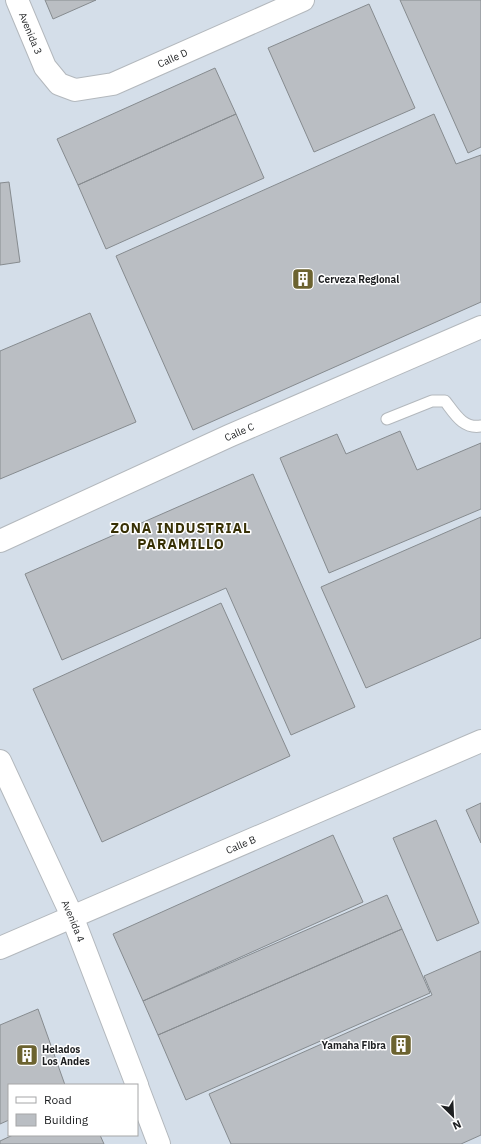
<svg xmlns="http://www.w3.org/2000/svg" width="481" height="1144" viewBox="0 0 481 1144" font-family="'IBM Plex Sans',sans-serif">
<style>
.built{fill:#d4dee9;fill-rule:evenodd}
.building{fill:#babec3;stroke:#868b8f}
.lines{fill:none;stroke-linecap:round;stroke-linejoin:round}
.lane-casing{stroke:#b3b8bd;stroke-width:13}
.street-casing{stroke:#b3b8bd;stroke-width:24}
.secondary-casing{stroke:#b3b8bd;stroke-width:24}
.lane{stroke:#fff;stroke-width:11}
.street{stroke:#fff;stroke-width:22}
.secondary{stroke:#fff;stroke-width:22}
.labels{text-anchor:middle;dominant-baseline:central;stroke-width:3;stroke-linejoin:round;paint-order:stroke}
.street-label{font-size:10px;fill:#1e2022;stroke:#fff}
.poi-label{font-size:10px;font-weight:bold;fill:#1e2022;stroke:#fff;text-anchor:start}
.district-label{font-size:14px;font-weight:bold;letter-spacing:1px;fill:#373004;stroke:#fff}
</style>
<rect width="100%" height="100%" fill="#e5eaef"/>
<path class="built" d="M0 0H481V1144H0ZM9 1085H137V1135H9Z"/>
<path class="building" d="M45 0H96L53 19Z
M400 0H481V147L468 153Z
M369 4 415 108 314 152 268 48Z
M215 68 236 114 78 185 57 139Z
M236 114 264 178 106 249 78 185Z
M434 114 456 164 481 155V302L193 430 116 256Z
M9 182 20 262 0 265V183Z
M90 313 136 422 0 479V351Z
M400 431 417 470 481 443V509L329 573 280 458 337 434 346 454Z
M253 474 355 707 291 735 226 588 62 660 25 574Z
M481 517V638L366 688 321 587Z
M221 603 290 756 102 842 33 689Z
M481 803V843L466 810Z
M436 820 479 923 437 941 393 838Z
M333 835 363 902 143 1001 113 934Z
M387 895 402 929 158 1035 143 1001Z
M402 929 430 993 186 1100 158 1035Z
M481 951V1135L461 1144H231L209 1094 432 995 424 976Z
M38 1009 65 1085H9V1120L0 1124V1025Z
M13 1135H100L104 1144H0V1141Z"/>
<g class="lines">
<g class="lane-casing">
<path id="lane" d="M387 419 432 401H445C455 414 463 429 481 426"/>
</g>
<g class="street-casing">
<g id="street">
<path id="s1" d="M0 541 229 436 481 327"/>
<path id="s2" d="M0 948 481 741"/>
</g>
</g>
<g class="secondary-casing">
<g id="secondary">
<path id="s3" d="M17 0 45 67 59 84 75 90 113 84 303 0"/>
<path id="s4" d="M0 761 72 916 137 1085"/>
<path d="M137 1086 159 1144"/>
</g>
</g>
<use href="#lane" class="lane"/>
<use href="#street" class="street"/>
<use href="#secondary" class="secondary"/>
</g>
<defs>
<g id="building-square" transform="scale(1.15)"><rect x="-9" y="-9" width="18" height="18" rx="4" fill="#6c6330" stroke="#fff"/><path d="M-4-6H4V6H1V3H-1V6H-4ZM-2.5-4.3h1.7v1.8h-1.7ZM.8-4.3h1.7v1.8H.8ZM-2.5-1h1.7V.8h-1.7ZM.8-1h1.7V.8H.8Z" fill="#fff"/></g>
</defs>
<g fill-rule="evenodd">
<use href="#building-square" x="303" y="279"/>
<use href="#building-square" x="401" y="1045"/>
<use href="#building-square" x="27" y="1055"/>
</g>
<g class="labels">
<g class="street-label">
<text stroke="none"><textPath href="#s3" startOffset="36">Avenida 3</textPath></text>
<text stroke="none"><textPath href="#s3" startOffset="215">Calle D</textPath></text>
<text stroke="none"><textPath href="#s1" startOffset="263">Calle C</textPath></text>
<text stroke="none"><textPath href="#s2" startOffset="262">Calle B</textPath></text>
<text stroke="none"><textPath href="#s4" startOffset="176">Avenida 4</textPath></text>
</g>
<g class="poi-label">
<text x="318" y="279">Cerveza Regional</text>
<text x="386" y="1045" text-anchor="end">Yamaha Fibra</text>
<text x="42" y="1049">Helados<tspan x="42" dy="12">Los Andes</tspan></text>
</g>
<g class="district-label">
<text x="181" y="528">ZONA INDUSTRIAL<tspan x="181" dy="16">PARAMILLO</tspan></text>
</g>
</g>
<rect x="8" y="1084" width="130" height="52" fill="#ffffff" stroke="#a5a6a7"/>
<rect x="16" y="1097" width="20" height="6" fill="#ffffff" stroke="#a5a6a7"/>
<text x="44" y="1104" font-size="12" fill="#1e2022">Road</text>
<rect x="16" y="1114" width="20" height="12" fill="#babec3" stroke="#a5a6a7"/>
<text x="44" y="1124" font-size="12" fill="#1e2022">Building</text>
<g transform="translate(453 1116) rotate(156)" stroke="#ffffff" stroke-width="3" paint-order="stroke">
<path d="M0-3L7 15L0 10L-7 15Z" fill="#1e2022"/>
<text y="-6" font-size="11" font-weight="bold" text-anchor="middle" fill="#1e2022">N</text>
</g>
</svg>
